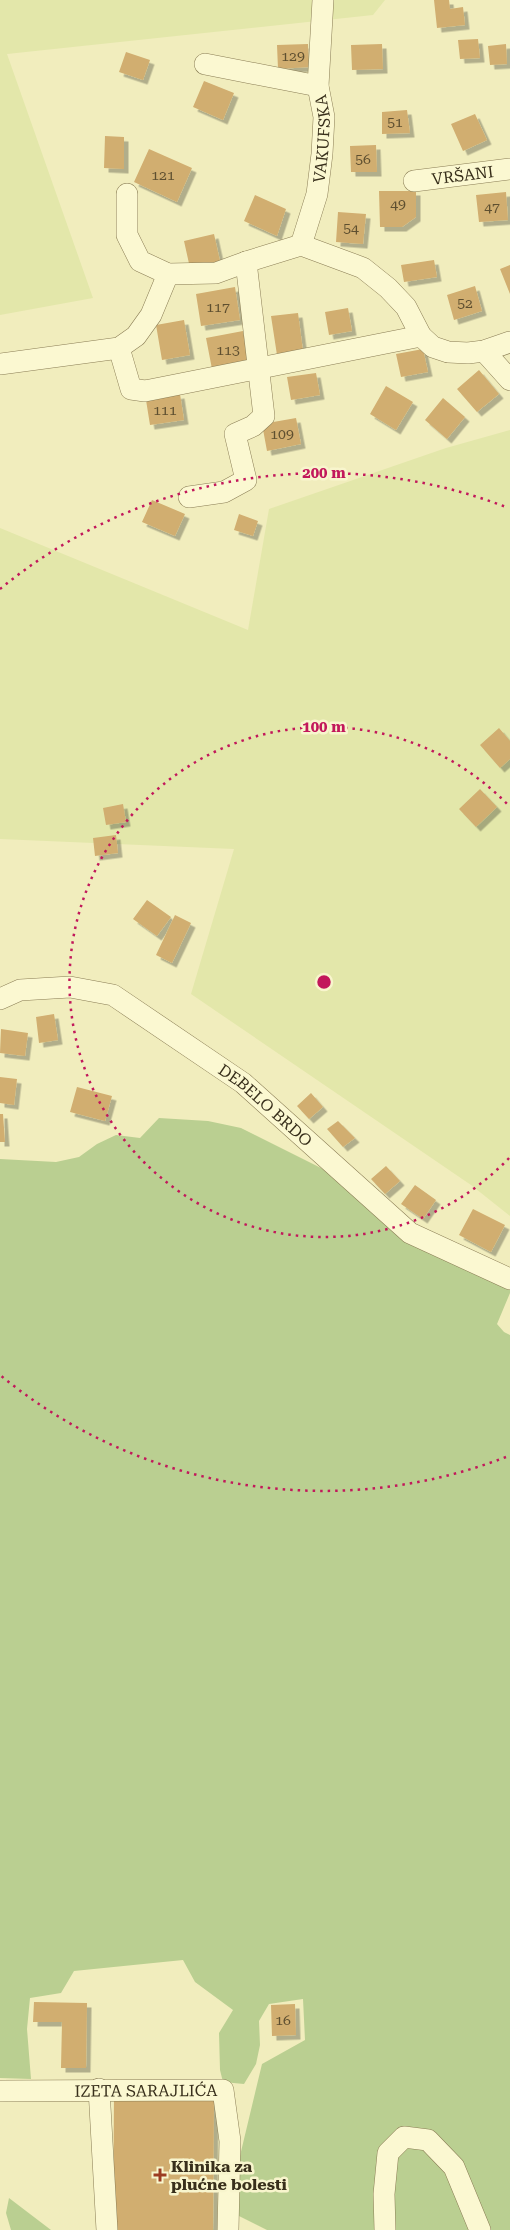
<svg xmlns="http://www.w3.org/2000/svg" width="510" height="2230" viewBox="0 0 510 2230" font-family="'Roboto Serif',serif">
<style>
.farmland{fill:#e3e7aa}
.green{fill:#bacf91}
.building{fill:#d1ae70;filter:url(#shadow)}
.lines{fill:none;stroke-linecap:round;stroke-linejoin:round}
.minor-casing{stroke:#8a7d55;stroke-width:22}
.minor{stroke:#fbf8d1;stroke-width:21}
.ring{fill:none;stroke:#c2185b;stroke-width:2.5;stroke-dasharray:2.5 5}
.poi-dot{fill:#9c3c21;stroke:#f8f5cd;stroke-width:2}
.labels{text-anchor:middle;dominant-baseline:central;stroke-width:5;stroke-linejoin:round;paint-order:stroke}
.number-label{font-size:14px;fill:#5e4f30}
.street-label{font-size:16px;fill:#382f1b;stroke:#f8f5cd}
.poi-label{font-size:16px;font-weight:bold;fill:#382f1b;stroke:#f8f5cd;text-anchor:start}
.centre{fill:#c2185b;stroke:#f8f5cd;stroke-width:2.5}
.ring-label{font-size:15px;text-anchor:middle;font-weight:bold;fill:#c2185b;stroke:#f8f5cd;stroke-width:5;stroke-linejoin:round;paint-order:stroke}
</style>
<defs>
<filter id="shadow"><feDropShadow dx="4.5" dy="4.5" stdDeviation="0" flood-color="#0004"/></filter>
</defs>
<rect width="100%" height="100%" fill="#f1edbd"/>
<path class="farmland" d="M0 0H385L373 15 7 54 93 298 0 315Z
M510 430V1216L471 1185 191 994 234 849 0 839V528L248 630 269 509 446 448Z"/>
<path class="green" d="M159 1118 208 1121 241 1128 347 1181 510 1285V1293L497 1324 504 1332 510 1335V2230H267L227 2210 262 2064 305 2040 303 1999 269 2004 259 2021 260 2045 256 2064 244 2084 223 2082 220 2070 219 2033 233 2010 195 1982 183 1960 74 1971 61 1993 30 1998 27 2029 31 2079 0 2078V1159L56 1162 79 1157 97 1144 116 1135 140 1138Z
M9 2198 51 2230H11L6 2213Z"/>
<path class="building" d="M434 0H449L450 9 463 7 465 25 437 28Z
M478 39 480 58 460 59 458 40Z
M308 44 309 67 278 69 277 45Z
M382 44 383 69 352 70 351 45Z
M506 44 507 64 490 65 488 46Z
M126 52 150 60 143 80 119 72Z
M204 81 234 93 223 120 193 107Z
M407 110 410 133 382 134V112Z
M475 114 487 140 463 151 451 124Z
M105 136 124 137V169L104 168Z
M376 145 377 172H351L350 146Z
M149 149 192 168 177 202 134 182Z
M379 191H416V217L402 227H380Z
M506 192 508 220 479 222 476 195Z
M255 195 286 209 277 236 244 221Z
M338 212 366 214 363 244 336 242Z
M214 234 220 261 190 268 184 241Z
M434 260 437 277 404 282 401 265Z
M510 265V294L500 269Z
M475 286 482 311 454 320 447 295Z
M235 287 240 320 201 326 196 294Z
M348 308 352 331 329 335 325 312Z
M298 313 303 351 277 355 271 316Z
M184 320 190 355 162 360 156 325Z
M243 331 249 362 212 369 206 338Z
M423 349 428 372 401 377 396 354Z
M479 370 499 394 477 412 457 389Z
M316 373 320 395 291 400 287 377Z
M386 386 413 402 396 430 370 414Z
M180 394 184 420 150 425 146 400Z
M443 398 465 417 447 439 425 420Z
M296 418 301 444 267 451 262 424Z
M152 500 185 514 175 536 142 522Z
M239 514 258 521 253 536 234 530Z
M499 728 510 741V759L500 768 480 745Z
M480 789 497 807 476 827 459 809Z
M123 804 126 822 106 825 103 808Z
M116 835 118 853 95 856 93 838Z
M147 900 171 917 157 936 133 919Z
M175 915 191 923 172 963 156 955Z
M54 1014 58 1040 39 1043 36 1017Z
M1 1029 28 1033 25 1056 0 1053Z
M0 1077 17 1079 14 1105 0 1103Z
M77 1087 112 1096 105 1121 70 1112Z
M311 1093 323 1107 309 1119 297 1106Z
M0 1114H3L5 1142H0Z
M338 1121 355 1138 343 1147 327 1129Z
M386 1166 400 1181 385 1194 371 1179Z
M415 1185 436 1200 423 1219 401 1204Z
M473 1209 505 1225 491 1252 459 1235Z
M34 2002 87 2003 86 2068H61L62 2022H33Z
M295 2004 296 2035 272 2036 271 2005Z
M114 2093H214L213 2230H113Z"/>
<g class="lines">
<g class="minor-casing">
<g id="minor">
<path d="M205 64 318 86"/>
<path id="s1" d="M414 181 510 169"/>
<path d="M127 194V235L140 261 168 274 216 273 246 262 301 245 363 268 388 288 406 307 421 336 433 347 448 352 468 353 484 351 510 342"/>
<path id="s2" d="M301 245 317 194 322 154 324 117 318 86 323 0"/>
<path d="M119 348 131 389 145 391 421 336"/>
<path d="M484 351 510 380"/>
<path d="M0 364 119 348 136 336 151 315 168 274"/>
<path d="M189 497 224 492 246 480 235 434 253 426 264 416 246 262"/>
<path id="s3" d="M0 999 20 990 70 987 113 995 243 1083 410 1233 510 1279"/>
<path d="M99 2089 107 2230"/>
<path id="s4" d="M0 2091 223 2090 230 2141 228 2230"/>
<path d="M385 2230 384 2194 388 2153 404 2137 428 2140 454 2167 480 2230"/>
</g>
</g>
<use href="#minor" class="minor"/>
</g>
<g class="ring">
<path d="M509 1158A255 255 0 1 1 509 806"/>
<path d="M506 1457A509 509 0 0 1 0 1375M0 589A509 509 0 0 1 506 507"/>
</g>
<path class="poi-dot" d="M157.5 2167.5h5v5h5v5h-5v5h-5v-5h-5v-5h5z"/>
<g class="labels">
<g class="number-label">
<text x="293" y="56">129</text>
<text x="395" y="122">51</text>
<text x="363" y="159">56</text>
<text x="163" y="175">121</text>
<text x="398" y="204">49</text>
<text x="492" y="207">47</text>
<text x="351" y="228">54</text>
<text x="465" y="303">52</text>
<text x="218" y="307">117</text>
<text x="228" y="350">113</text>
<text x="165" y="410">111</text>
<text x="282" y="434">109</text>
<text x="283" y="2020">16</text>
</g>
<g class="street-label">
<text stroke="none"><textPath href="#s2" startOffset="109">VAKUFSKA</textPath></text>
<text stroke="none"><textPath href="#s1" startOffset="49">VRŠANI</textPath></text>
<text stroke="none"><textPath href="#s3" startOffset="304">DEBELO BRDO</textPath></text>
<text stroke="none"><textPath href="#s4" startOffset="146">IZETA SARAJLIĆA</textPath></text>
</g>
<g class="poi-label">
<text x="171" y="2166">Klinika za<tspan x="171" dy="18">plućne bolesti</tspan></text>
</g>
</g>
<circle cx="324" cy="982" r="8" class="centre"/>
<g class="ring-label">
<text x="324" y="478">200 m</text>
<text x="324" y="732">100 m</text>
</g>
</svg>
